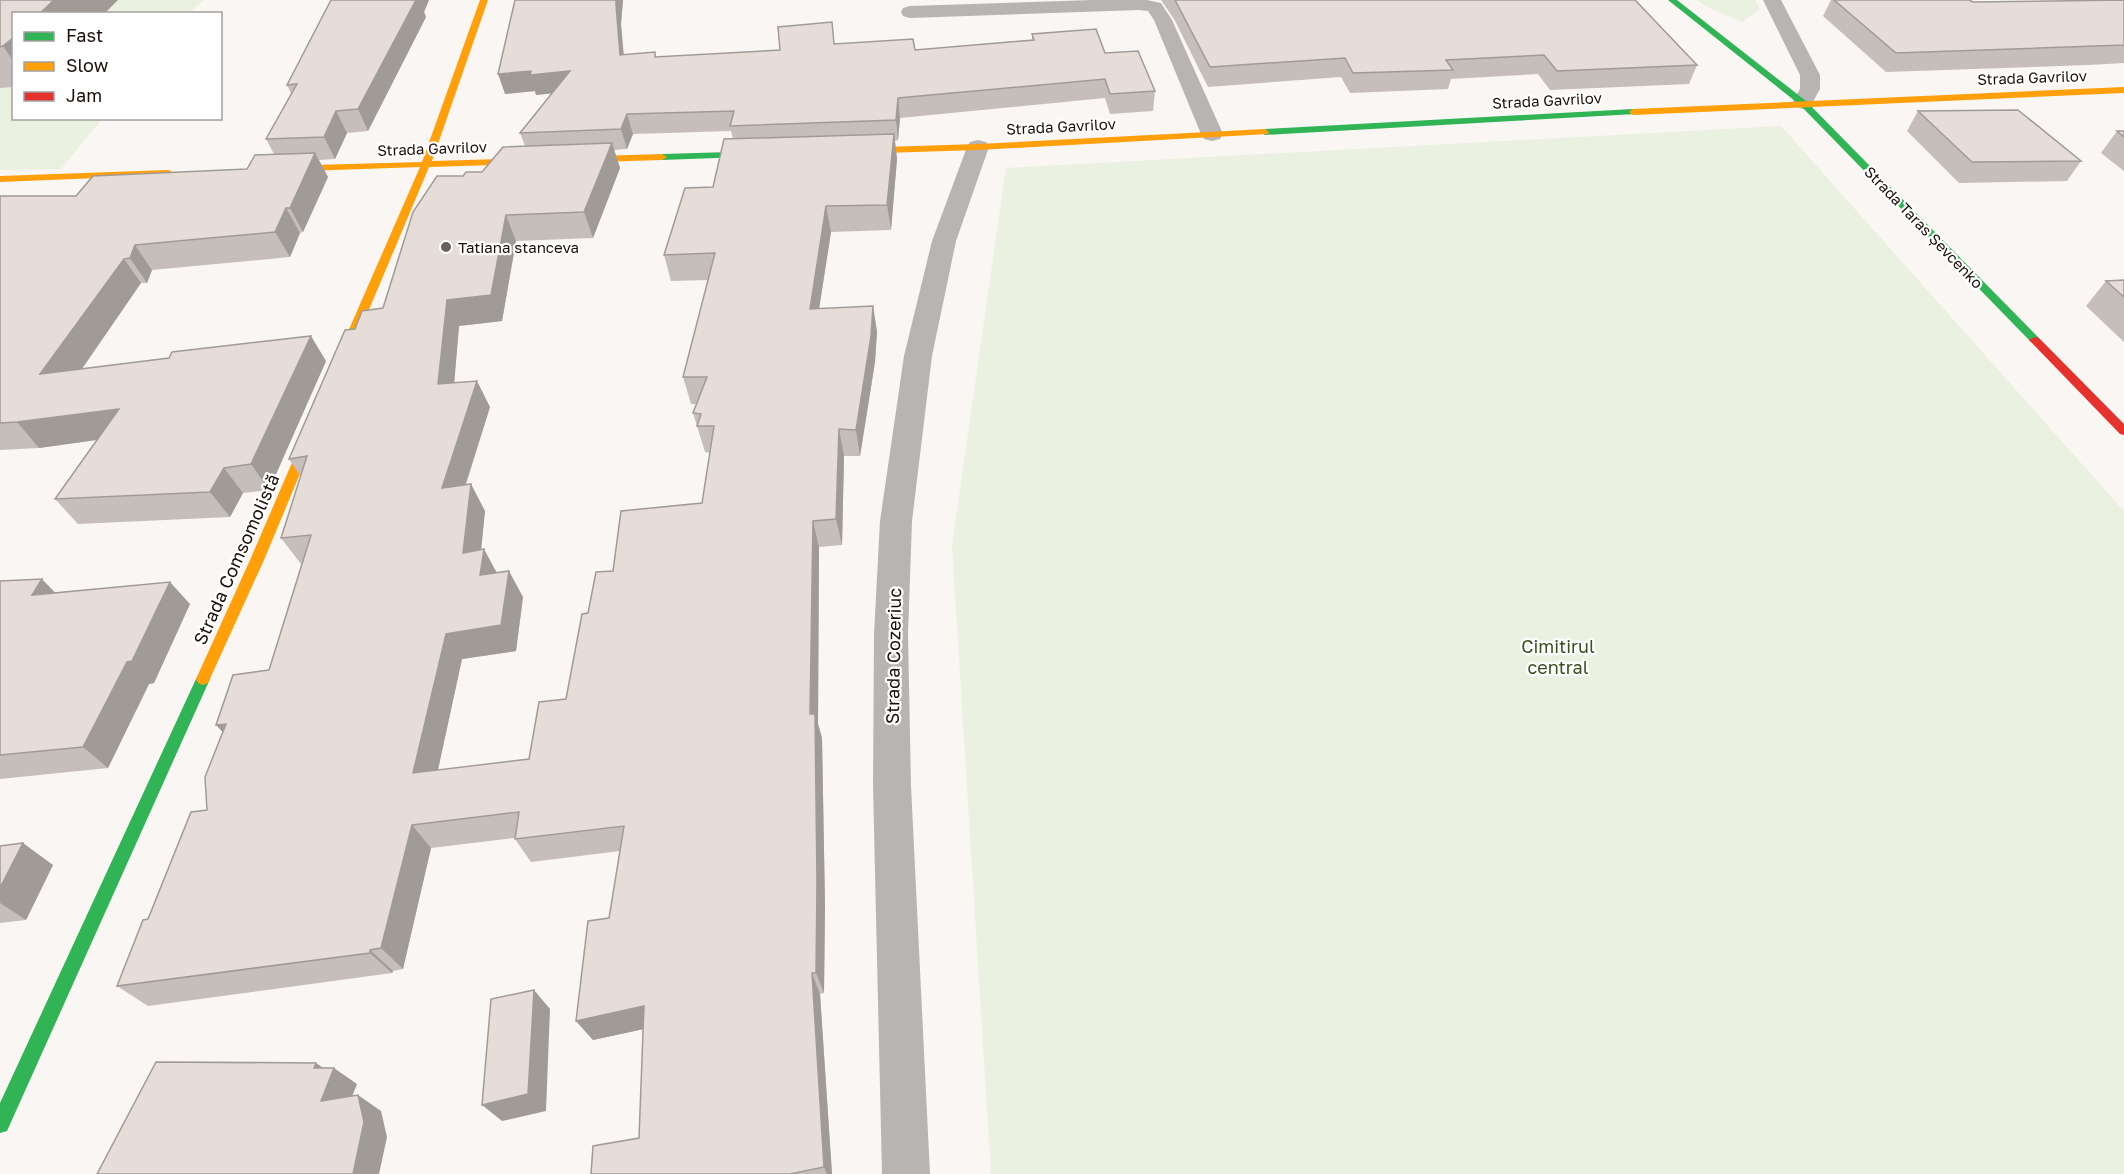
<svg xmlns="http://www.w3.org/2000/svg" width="2124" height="1174" viewBox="0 0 2124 1174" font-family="'Golos Text',sans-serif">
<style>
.green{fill:#ebf1e0}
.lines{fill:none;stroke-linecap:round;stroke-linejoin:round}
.street{fill:#b8b4b3;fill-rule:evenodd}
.fast{fill:#30b455;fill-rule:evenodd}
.slow{fill:#ff9f0a;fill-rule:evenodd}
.jam{fill:#e5322d;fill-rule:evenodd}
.wall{fill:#c6beba;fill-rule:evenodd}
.shaded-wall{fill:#a19b97}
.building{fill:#e6ddd8;stroke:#a19b97;stroke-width:1.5}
.poi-dot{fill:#69605c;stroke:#fff;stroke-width:2}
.labels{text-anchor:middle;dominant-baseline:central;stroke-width:4.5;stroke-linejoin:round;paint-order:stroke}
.far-street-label{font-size:15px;fill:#1b0f0a;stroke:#fff}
.far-poi-label{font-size:15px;fill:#1b0f0a;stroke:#fff;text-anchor:start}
.street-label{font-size:18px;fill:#1b0f0a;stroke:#fff}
.park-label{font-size:18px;fill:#3a4e1e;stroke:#fff}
</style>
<rect width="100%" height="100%" fill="#f9f6f4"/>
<path class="green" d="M0 0H204L189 13 14 14V118L102 119 61 169 0 170Z
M1696 0H1755L1760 10 1742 22 1711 9Z
M1781 126 2124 511V1174H991L952 546 1006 168Z"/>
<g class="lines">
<path class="street" d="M1093 0H1147L1161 3 1172 20 1223 134 1220 139 1212 141 1204 139 1201 134 1154 20 1148 11 1139 10 910 18 903 16 901 12 903 8 910 6Z
M1763 0H1781L1820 75V89L1810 107 1803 109 1796 107 1792 103 1800 89V75Z
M978 140 986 142 989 147 956 241 932 356 912 521 908 634 911 786 930 1174H882L873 786 874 634 880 521 904 356 932 241 967 147 970 142Z"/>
<path class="fast" d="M1668 0H1677L1806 101 2039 338V342H2031L1800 105Z
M1633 109 1637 112 1636 114 1265 135 1261 132 1265 129Z
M765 151 770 154 768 156 662 160 657 157 662 154Z
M203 673 208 675 210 679 7 1131 0 1133V1103L196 679 198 675Z"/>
<path class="slow" d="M480 0H488L432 161 662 154 667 157 662 160 429 167 352 350 350 352H342L340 350 420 167 277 172 272 169 277 166 422 162Z
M2124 87V93L1633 115 1629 112 1633 109Z
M1265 129 1269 132 1268 134 978 150 852 154 847 151 852 148 978 144Z
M168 170 171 171V175L0 182V176Z
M313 424 319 428 264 560 208 683 203 685 198 683 196 679 250 560 307 428Z"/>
<path class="jam" d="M2035 337 2039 338 2124 424V435L2120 434 2031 342 2029 340Z"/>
</g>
<path class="wall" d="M0 0 14 14V87L0 88Z
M331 0H429L424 12 426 17 368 131 347 133 335 159 319 160 328 177 303 232 300 233 290 257 152 270 147 283H141L82 369 326 361 269 490 243 493 230 517 78 524 55 499 97 440 39 448 0 450V196H76L247 169 274 154 266 139 291 93 287 85Z
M515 0H623L621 24 624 55 655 52 656 57 780 50 835 44 915 50 1032 40V34L1105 53 1155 91 1153 111 1110 114 1105 98 900 118 898 140 895 141 897 159 891 230 831 232 819 309 873 306 877 332 875 362 860 456H844L842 545 819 547 818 724 822 738 825 906 824 993 820 994 832 1174H591L639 1138 643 1029 593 1040 576 1021 609 918 620 851 531 862 515 839V838L431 848 403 969 393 971 392 973 148 1006 117 986 148 919 207 810 223 732 216 725 269 670 302 564H301L281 538 301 477 289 459 355 329 383 308 463 176 482 172 525 146 520 133 552 93 536 95 535 91 505 94ZM731 131 733 139 713 187 664 255 671 281 708 280 683 377 691 404H697L693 413 705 452 710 453 702 503 613 571 588 613 566 699 529 759 438 770 462 659 516 651 523 597 497 573 481 550 485 511 466 485 490 407 454 382 459 326 502 321 516 241 593 238 620 168 614 150 627 149 633 134Z
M1161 0H1635L1697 65 1689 84 1550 90 1538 74 1451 79 1448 89 1350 93 1341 77 1208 87 1174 19Z
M1831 0H1969L1973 2 2124 0V63L2089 65 1886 72 1823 16Z
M1918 111 2081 161 2067 181 1959 183 1907 131Z
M2117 131H2124V171L2101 153Z
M2124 280V342L2086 306 2106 281Z
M0 581 55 592 190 604 154 683 149 684 108 768 0 779Z
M0 846 53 865 26 920 0 923Z"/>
<path class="shaded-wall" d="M54 0H118L104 14H39Z
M415 0H429L424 12 426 17 368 131 358 109Z
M616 0H623L621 24 625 75 620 55 616 5Z
M14 37V62L3 46Z
M531 71H570L576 91 536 95 535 91 505 94 498 74Z
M898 98 900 118 898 140 896 120Z
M336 111 347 133 335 159 324 137Z
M627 114 633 134 627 149 621 129Z
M894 134 897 159 891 230 887 205Z
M612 143 620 168 593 238 584 212Z
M315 153 328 177 303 232 290 208Z
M826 206 831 232 815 335 810 309Z
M286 208 300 233 290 257 275 232Z
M506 215 516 241 502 321 459 326 452 410 438 384 447 300Z
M135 245 152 270 147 283 130 258Z
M124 259 141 283 61 399 40 374Z
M873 306 877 332 875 362 860 456 856 430Z
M311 336 326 361 269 490 251 464Z
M477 381 490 407 456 514 442 488Z
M119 409 139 434 39 448 17 422Z
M839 429 844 456 842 545 836 519Z
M224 468 243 493 230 517 210 492Z
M471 484 485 511 478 579 463 553Z
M813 521 819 547 818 724 822 738 825 906 824 993 816 973 810 714Z
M484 549 498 575H480Z
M509 571 523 597 516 651 462 659 432 797 413 773 446 634Z
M42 579 64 602 32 595Z
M170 582 190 604 154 683 149 684 108 768 83 747 127 662Z
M226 724 240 750 216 725Z
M412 825 431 848 403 969 381 948Z
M23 843 53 865 26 920 0 903V888Z
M370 950 393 971 392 973 370 953Z
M812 973 820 994 832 1174H827L824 1167Z
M534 990 550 1009 546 1111 502 1121 482 1105Z
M644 1006 658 1026 593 1040 576 1021Z
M316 1063 332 1074 334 1068 357 1084 344 1117 321 1101 314 1068Z
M358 1095 381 1111 387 1137 379 1174H353Z"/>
<path class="building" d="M0 0H54L39 14H14V37L3 46 0 47Z
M331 0H416L358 109 336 111 324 137 266 139 297 84 287 85Z
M515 0H616V5L620 55 655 52V57L780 50 778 27 832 22 834 44 913 39 915 50 1034 40 1032 34 1096 29 1105 53 1138 51 1155 91 1110 94 1105 79 898 98 896 120 730 126 734 111 627 114 621 129 520 133 570 71 530 75 531 71 498 74Z
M1175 0H1635L1697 65 1557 71 1544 55 1446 60 1453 70 1353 73 1345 58 1210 67Z
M1834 0H1969L1973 2 2124 0V45L1896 53Z
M2018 110 2081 161 1972 162 1918 111Z
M2117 131H2124V137Z
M894 134 887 205 826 206 810 309 873 306 871 336 856 430 839 429 836 519 813 521 810 714H815L817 883 816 973H812L824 1167 790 1174H591L593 1146 639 1138 644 1006 576 1021 588 921 609 918 624 826 515 839 519 812 412 825 381 948 370 950V953L117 986 143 920 148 919 191 812 207 810 205 777 226 724 216 725 233 675 269 670 311 535 281 538 307 456 289 459 345 330 355 329 362 311 383 308 413 212 437 176H463L466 172H482L503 147 612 143 584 212 506 215 491 295 447 300 438 384 477 381 442 488 471 484 463 553 484 549 480 575 509 571 501 625 446 634 413 773 529 759 539 702 566 699 582 614 588 613 596 572 613 571 621 511 702 503 714 426H697L701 414 693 413 707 377H683L715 253 664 255 685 188 713 187 724 139Z
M315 153 290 208H286L275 232 135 245 130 258 124 259 40 374 169 358 172 352 311 336 251 464 224 468 210 492 55 499 119 409 17 422 0 423V196H76L93 176 247 169 255 155Z
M2124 280V297L2106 281Z
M42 579 32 595 170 582 132 661 127 662 83 747 0 755V581Z
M23 843 0 888V846Z
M534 990 528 1094 482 1105 491 999Z
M156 1062 316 1063 314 1068H334L321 1101 358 1095 364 1122 353 1174H97Z"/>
<circle class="poi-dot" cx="446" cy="247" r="6"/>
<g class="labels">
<g class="far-street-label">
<text transform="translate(2032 77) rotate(-2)">Strada Gavrilov</text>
<text transform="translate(1547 100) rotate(-3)">Strada Gavrilov</text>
<text transform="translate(1061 126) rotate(-3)">Strada Gavrilov</text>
<text transform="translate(432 148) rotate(-2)">Strada Gavrilov</text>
<text transform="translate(1924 227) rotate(46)">Strada Taras Șevcenko</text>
</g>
<g class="far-poi-label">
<text x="458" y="247">Tatiana stanceva</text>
</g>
<g class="street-label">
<text transform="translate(236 559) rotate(-66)">Strada Comsomolistă</text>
<text transform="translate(893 656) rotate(-89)">Strada Cozeriuc</text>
</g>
<g class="park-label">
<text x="1558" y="646">Cimitirul<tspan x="1558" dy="21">central</tspan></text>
</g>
</g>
<rect x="12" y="12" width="210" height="108" fill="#ffffff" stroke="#a49f9d" stroke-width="1.5"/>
<rect x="24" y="32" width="30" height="9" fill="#30b455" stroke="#a49f9d" stroke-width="1.5"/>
<text x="66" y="42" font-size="18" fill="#1b0f0a">Fast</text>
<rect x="24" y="62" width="30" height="9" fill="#ff9f0a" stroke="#a49f9d" stroke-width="1.5"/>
<text x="66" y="72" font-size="18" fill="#1b0f0a">Slow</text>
<rect x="24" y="92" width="30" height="9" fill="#e5322d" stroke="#a49f9d" stroke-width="1.5"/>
<text x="66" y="102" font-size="18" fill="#1b0f0a">Jam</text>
</svg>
